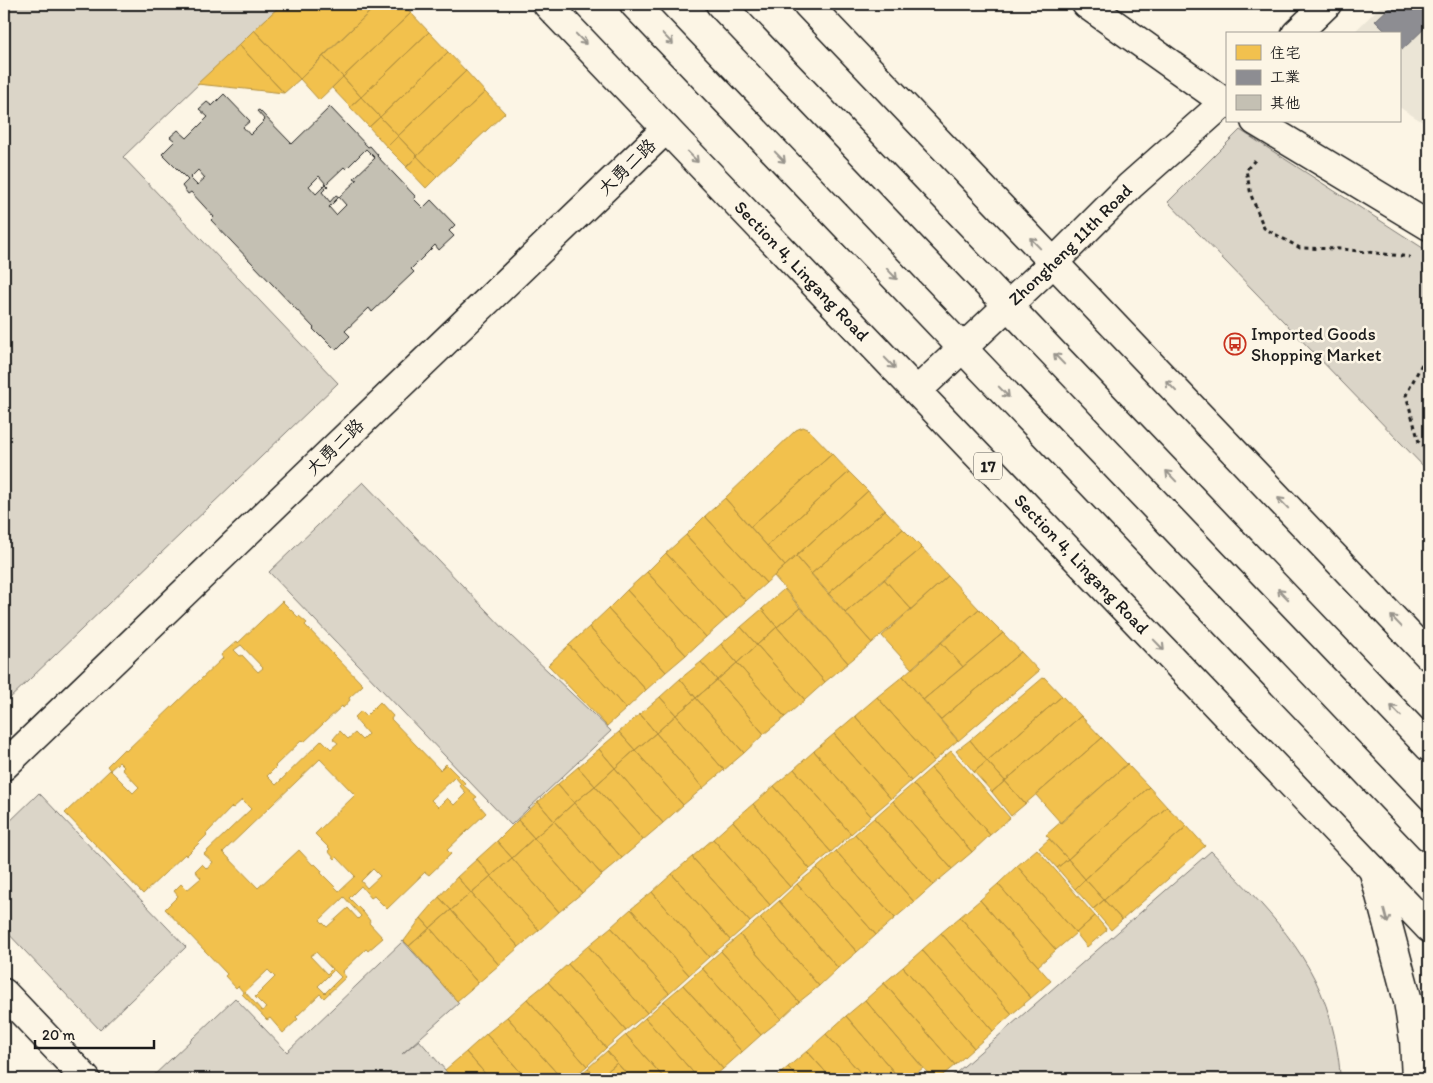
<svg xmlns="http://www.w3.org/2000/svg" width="1433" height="1083" viewBox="0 0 1433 1083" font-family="Itim,'LXGW WenKai TC',sans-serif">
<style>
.built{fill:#ebe5d6}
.green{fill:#dbd5c8;stroke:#7c7872}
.homes{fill:#f2c14e;stroke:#b2903f;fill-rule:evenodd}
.industry{fill:#8d8d92;stroke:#6b6b6f}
.building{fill:#c4c0b3;stroke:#1c1c1c;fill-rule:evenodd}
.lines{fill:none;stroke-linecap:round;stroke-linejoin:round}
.street-casing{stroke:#1c1c1c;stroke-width:31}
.secondary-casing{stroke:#1c1c1c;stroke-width:31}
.primary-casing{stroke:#1c1c1c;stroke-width:31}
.path{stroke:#1c1c1c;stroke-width:3;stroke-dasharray:4 4;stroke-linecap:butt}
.street{stroke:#fcf5e5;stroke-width:28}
.secondary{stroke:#fcf5e5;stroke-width:28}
.primary{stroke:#fcf5e5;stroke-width:28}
.oneway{stroke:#97938b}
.labels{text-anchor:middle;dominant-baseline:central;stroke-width:5;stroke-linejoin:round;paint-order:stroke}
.shield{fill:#fcf5e5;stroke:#5f5d58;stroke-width:1}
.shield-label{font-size:16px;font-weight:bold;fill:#1c1c1c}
.street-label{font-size:18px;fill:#1c1c1c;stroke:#fcf5e5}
.poi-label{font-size:18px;fill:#1c1c1c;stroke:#fcf5e5;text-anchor:start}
</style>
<rect width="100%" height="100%" fill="#fcf5e5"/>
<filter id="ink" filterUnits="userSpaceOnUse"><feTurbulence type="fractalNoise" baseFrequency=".02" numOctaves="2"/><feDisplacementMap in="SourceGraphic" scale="10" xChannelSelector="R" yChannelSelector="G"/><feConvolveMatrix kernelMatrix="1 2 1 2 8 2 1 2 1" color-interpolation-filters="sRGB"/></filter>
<g filter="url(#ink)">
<path class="built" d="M1383 4H1429V126L1399 107V34H1352Z"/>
<path class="green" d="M4 4H282L123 157 338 383 4 704Z
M1240 130 1429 252V472L1168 202Z
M363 482 510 635 611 731 511 825 269 572Z
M39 793 186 947 100 1030 4 929V827Z
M1211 851C1265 908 1317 955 1334 1034 1337 1049 1340 1064 1340 1079H949Z
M403 941 459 1003 402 1054 419 1040 453 1079H150L235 998 287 1052Z"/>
<path class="homes" d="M282 4H378L300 79 254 30Z
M378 4H402L411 13 343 77 323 56Z
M411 13 429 32 361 97 343 77Z
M254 30 300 79 284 93 239 45Z
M429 32 448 52 380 117 361 97Z
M239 45 284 93 197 84Z
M448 52 466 71 398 136 380 117Z
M323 56 343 77 319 100 300 79Z
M466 71 485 92 417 156 398 136Z
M343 77 361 97 350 107 332 88Z
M485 92 505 113 437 177 417 156Z
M361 97 380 117 369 127 350 107Z
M380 117 398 136 387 147 369 127Z
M398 136 417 156 407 167 387 147Z
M417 156 437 177 426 188 406 167Z
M803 427 808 429 832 454 750 527 725 498 796 430Z
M832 454 849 472 767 546 750 527Z
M849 472 868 491 785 566 767 546Z
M868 491 885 510 811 574 796 556Z
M725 498 785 566 766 583 705 516Z
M885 510 903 529 828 594 811 574Z
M705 516 766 583 746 601 686 535Z
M903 529 922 548 845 613 828 594Z
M686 535 746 601 726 619 666 553Z
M922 548 948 576 911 609 884 579Z
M666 553 726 619 706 637 647 572Z
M796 556 872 643 848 663 774 576Z
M647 572 706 637 686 655 627 590Z
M948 576 979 609 912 669 882 636Z
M884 579 911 609 872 643 845 613Z
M784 589 800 608 777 627 762 609Z
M627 590 686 655 666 672 608 609Z
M282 601 298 617 299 616 307 623 305 625 363 685 349 698 350 700 343 708 342 706 304 742 302 740 275 766 276 767 267 776 276 785 322 740 331 749 338 743 333 739 340 731 348 739 355 733 362 740 368 734 354 718 361 711 366 716 380 702 393 716 391 719 440 770 446 764 465 783 463 785 477 797 474 799 486 813 447 850 451 854 429 875 425 872 387 909 374 896 371 898 361 886 349 898 364 913 370 921 369 923 383 938 368 951 366 949 342 972 346 977 324 998 320 994 296 1017 298 1019 283 1033 270 1018 267 1020 242 994 244 993 238 986 236 988 225 976 227 974 165 909 178 896 174 891 181 884 187 890 201 878 195 871 202 864 207 869 213 862 204 854 251 809 242 800 233 808 232 807 206 834 207 835 186 856 185 854 143 894 65 813 110 770 107 766 124 749 126 751 223 658 221 655 237 641 238 643ZM241 645 263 668 258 672 242 655 240 656 234 650ZM320 759 355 795 315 834 330 849 328 851 335 859 337 857 355 876 339 891 321 873 322 871 315 864 313 865 299 850 258 888 223 852ZM119 762 124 767 122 769 139 787 133 793 110 770ZM455 777 461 784 459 785 466 793 454 805 447 798 438 807 431 800ZM373 869 380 876 367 888 361 881ZM344 897 361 916 358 919 348 908 327 927 320 920ZM316 952 332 969 327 974 310 956ZM268 970 275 977 255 997 266 1008 262 1011 245 992ZM334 970 341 977 325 993 318 986Z
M800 608 848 663 825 682 777 627Z
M608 609 666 672 646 690 589 627Z
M762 609 777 627 757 645 741 627Z
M979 609 1003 633 963 667 941 642Z
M589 627 646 690 626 709 569 645Z
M741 627 757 645 737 663 721 644Z
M777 627 825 682 805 700 757 645Z
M1003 633 1021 652 940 720 923 700Z
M941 642 963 667 923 700 903 676Z
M721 644 737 663 717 680 701 662Z
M569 645 626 709 607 726 548 665Z
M757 645 805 700 785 717 737 663Z
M1021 652 1039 671 958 741 940 720Z
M701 662 717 680 696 698 680 679Z
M737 663 785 717 764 734 717 680Z
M903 676 958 740 934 761 877 697Z
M1044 677 1062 696 987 761 970 740Z
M680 679 696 698 676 715 660 697Z
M717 680 764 734 744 753 696 698Z
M1062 696 1081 716 1005 781 987 761Z
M660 697 676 715 656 733 640 714Z
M877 697 934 761 911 781 855 716Z
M696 698 744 753 724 770 676 715Z
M640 714 656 733 635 750 619 732Z
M676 715 724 770 703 788 656 733Z
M855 716 911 781 891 799 834 734Z
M1081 716 1102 738 1025 804 1005 781Z
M619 732 635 750 615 768 599 749Z
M656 733 703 788 683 805 635 750Z
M834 734 891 799 871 816 814 751Z
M1102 738 1127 764 1061 823 1036 795Z
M970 740 987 761 974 772 956 751Z
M599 749 615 768 595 786 578 767Z
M635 750 683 805 663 823 615 768Z
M814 751 871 816 851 834 794 769Z
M951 751 1010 818 990 835 931 768Z
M987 761 1005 781 992 792 974 772Z
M1127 764 1149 787 1068 859 1046 835Z
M578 767 595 786 574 803 558 784Z
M615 768 663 823 643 840 595 786Z
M931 768 990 835 972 852 913 784Z
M794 769 851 834 831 852 774 786Z
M1005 781 1025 804 1011 816 992 792Z
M558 784 574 803 554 821 538 802Z
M913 784 972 852 952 869 893 801Z
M595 786 643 840 622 858 574 803Z
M774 786 831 852 810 869 753 804Z
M1149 787 1167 807 1085 879 1068 859Z
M893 801 952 869 933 885 874 818Z
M538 802 554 821 534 838 518 820Z
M574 803 622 858 602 875 554 821Z
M753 804 810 869 790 887 733 821Z
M1167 807 1187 826 1104 900 1085 879Z
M874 818 933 885 914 902 855 834Z
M518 820 534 838 512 858 497 841Z
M554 821 602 875 582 893 534 838Z
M733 821 790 887 770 905 713 839Z
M1187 826 1205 846 1122 920 1104 900Z
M855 834 914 902 895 918 836 851Z
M534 838 582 893 559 912 512 858Z
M713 839 770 905 750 922 692 857Z
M1049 839 1068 859 1057 868 1039 848Z
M497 841 512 858 491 876 477 859Z
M1037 849 1095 916 1076 933 1017 866Z
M836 851 895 918 876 935 817 868Z
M692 857 750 922 730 940 672 874Z
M512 858 559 912 539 930 491 876Z
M477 859 491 876 471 893 457 877Z
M1068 859 1085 879 1075 889 1057 868Z
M1017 866 1076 933 1056 950 998 884Z
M817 868 876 935 857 952 797 884Z
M672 874 730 940 709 957 652 892Z
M491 876 539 930 519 947 471 893Z
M457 877 471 893 451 910 439 897Z
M1085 879 1104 900 1093 909 1075 889Z
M797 884 857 952 838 968 779 901Z
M998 884 1056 950 1038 966 980 900Z
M652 892 709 957 689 975 631 909Z
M471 893 519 947 499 965 451 910Z
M439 897 451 910 430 928 421 918Z
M980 900 1051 981 1031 998 960 917Z
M1104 900 1122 920 1111 930 1093 909Z
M779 901 838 968 819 986 760 918Z
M631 909 689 975 669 993 611 927Z
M451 910 499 965 478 983 430 928Z
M1095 916 1107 930 1087 947 1076 933Z
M960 917 1031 998 1012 1014 941 933Z
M421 918 430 928 409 946 404 941Z
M760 918 819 986 799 1002 740 935Z
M611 927 669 993 647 1013 588 946Z
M430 928 478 983 457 1001 409 946Z
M941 933 1012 1014 993 1031 922 950Z
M740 935 799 1002 781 1019 721 951Z
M588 946 647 1013 626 1030 568 964Z
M922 950 993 1031 974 1048 903 967Z
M721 951 781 1019 761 1035 702 968Z
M568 964 626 1030 606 1048 548 982Z
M903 967 974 1048 955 1065 884 983Z
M702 968 761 1035 742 1052 683 985Z
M548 982 606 1048 587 1066 527 999Z
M884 983 955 1065 938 1079H933L865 1000Z
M683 985 742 1052 723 1069 664 1001Z
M527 999 587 1066 571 1079H562L507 1017Z
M865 1000 923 1068 909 1079H900L846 1016Z
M664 1001 723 1069 711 1079H699L645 1018Z
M846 1016 900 1079H866L826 1034Z
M507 1017 562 1079H527L486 1034Z
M645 1018 699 1079H665L626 1035Z
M486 1034 527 1079H490L466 1052Z
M826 1034 866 1079H832L807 1051Z
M626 1035 665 1079H631L617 1063 607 1051Z
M607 1051 617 1063 598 1079 588 1068Z
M807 1051 832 1079H799L788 1067Z
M466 1052 490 1079H453L445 1070Z
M617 1063 631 1079H598Z
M788 1067 799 1079H774Z
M588 1068 598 1079H575Z"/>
<path class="industry" d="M1393 4H1429V24L1403 49 1399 46V34H1388L1375 21Z"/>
<path class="building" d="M224 94 250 121 243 127 250 135 265 120 257 111 259 110 292 144 330 107 368 147 370 146 378 155 377 156 415 196 414 199 423 208 431 200 455 225 449 231 454 236 439 250 435 245 411 269 414 272 372 312 369 308 345 331 350 336 336 350 321 335 320 336 313 329 314 328 211 220 214 217 191 192 188 194 182 186 188 180 162 154 175 141 170 137 178 130 187 138 208 117 199 109 207 102 212 106ZM366 149 375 158 354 178 357 180 339 197 336 195 330 202 322 192 328 186 326 184 344 167 346 169ZM198 170 205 178 197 185 190 178ZM319 176 326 184 316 194 309 186ZM339 197 346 205 336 215 329 207Z"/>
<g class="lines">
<g class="street-casing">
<g id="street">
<path d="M1086 4 1227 104"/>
<path d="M1296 34 1327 4"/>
<path d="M1255 121 1429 226"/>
<path id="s1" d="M917 391 1054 262 1130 186 1227 100"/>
<path d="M4 766 666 129"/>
<path d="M4 993 86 1079"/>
</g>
</g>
<g class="secondary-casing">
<path id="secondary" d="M1373 869 1408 1001 1414 1040 1416 1079"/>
</g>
<g class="primary-casing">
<g id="primary">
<path id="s2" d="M547 4 1429 928"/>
<path d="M634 4 1429 837"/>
<path d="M720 4 1429 747"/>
<path d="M807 4 1429 656"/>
</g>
</g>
<path class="path" d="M1255 160 1246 170 1251 195 1264 228 1300 248 1342 249 1410 257
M1429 350 1406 395 1419 442 1429 451"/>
<use href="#street" class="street"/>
<use href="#secondary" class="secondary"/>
<use href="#primary" class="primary"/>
</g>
<defs><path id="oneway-shaft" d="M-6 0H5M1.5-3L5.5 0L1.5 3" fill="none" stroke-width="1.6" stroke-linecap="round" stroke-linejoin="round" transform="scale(1.25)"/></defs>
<g class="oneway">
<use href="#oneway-shaft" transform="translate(581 39) rotate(46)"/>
<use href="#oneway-shaft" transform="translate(668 39) rotate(46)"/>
<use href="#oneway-shaft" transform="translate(693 157) rotate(46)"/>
<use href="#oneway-shaft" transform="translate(780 157) rotate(46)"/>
<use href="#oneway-shaft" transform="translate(1035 243) rotate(-134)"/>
<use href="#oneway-shaft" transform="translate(892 274) rotate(46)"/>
<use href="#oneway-shaft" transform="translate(1059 359) rotate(-134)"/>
<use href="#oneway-shaft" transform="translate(890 363) rotate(46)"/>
<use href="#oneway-shaft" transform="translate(1171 386) rotate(-134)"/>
<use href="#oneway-shaft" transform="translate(1004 392) rotate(46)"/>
<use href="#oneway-shaft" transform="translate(1171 476) rotate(-134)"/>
<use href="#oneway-shaft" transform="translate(1283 503) rotate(-134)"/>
<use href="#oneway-shaft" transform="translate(1283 594) rotate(-134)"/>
<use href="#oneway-shaft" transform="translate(1396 621) rotate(-134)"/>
<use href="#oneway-shaft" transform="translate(1159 645) rotate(46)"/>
<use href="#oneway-shaft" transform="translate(1396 711) rotate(-134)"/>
<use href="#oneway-shaft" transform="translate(1386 916) rotate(75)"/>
</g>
</g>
<defs>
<g id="bus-ring" transform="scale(1.125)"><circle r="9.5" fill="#fcf5e5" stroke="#c8321e" stroke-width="1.5"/><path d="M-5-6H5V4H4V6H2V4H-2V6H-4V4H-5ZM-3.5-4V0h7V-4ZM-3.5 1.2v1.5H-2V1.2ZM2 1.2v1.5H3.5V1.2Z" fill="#c8321e"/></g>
</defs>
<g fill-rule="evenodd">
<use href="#bus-ring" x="1235" y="344"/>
</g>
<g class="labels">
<rect class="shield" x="974" y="452.5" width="28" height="27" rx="4"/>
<g class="shield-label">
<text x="988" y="466">17</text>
</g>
<g class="street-label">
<text transform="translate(627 167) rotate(-44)">大勇二路</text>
<text stroke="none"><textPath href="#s1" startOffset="212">Zhongheng 11th Road</textPath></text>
<text stroke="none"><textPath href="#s2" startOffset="369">Section 4, Lingang Road</textPath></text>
<text transform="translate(335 447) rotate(-44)">大勇二路</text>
<text stroke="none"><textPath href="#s2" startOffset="774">Section 4, Lingang Road</textPath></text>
</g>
<g class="poi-label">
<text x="1251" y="334">Imported Goods<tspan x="1251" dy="21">Shopping Market</tspan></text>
</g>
</g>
<rect width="1433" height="1083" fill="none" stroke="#fcf5e5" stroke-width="20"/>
<rect x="10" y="10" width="1413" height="1063" fill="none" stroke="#1c1c1c" stroke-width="2" filter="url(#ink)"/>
<rect x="1226" y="32" width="175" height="90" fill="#fcf5e5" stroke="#a29e95"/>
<rect x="1236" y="45" width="25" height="15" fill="#f2c14e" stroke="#a29e95"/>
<text x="1270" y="58" font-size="15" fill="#1c1c1c">住宅</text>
<rect x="1236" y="70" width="25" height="15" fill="#8d8d92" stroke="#a29e95"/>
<text x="1270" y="82" font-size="15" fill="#1c1c1c">工業</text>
<rect x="1236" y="95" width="25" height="15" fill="#c4c0b3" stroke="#a29e95"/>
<text x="1270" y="108" font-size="15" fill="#1c1c1c">其他</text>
<path d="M35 1040v8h119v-8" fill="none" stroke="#1c1c1c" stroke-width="2.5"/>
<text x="42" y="1040" font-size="15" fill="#1c1c1c" stroke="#fcf5e5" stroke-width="4" paint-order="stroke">20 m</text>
</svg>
